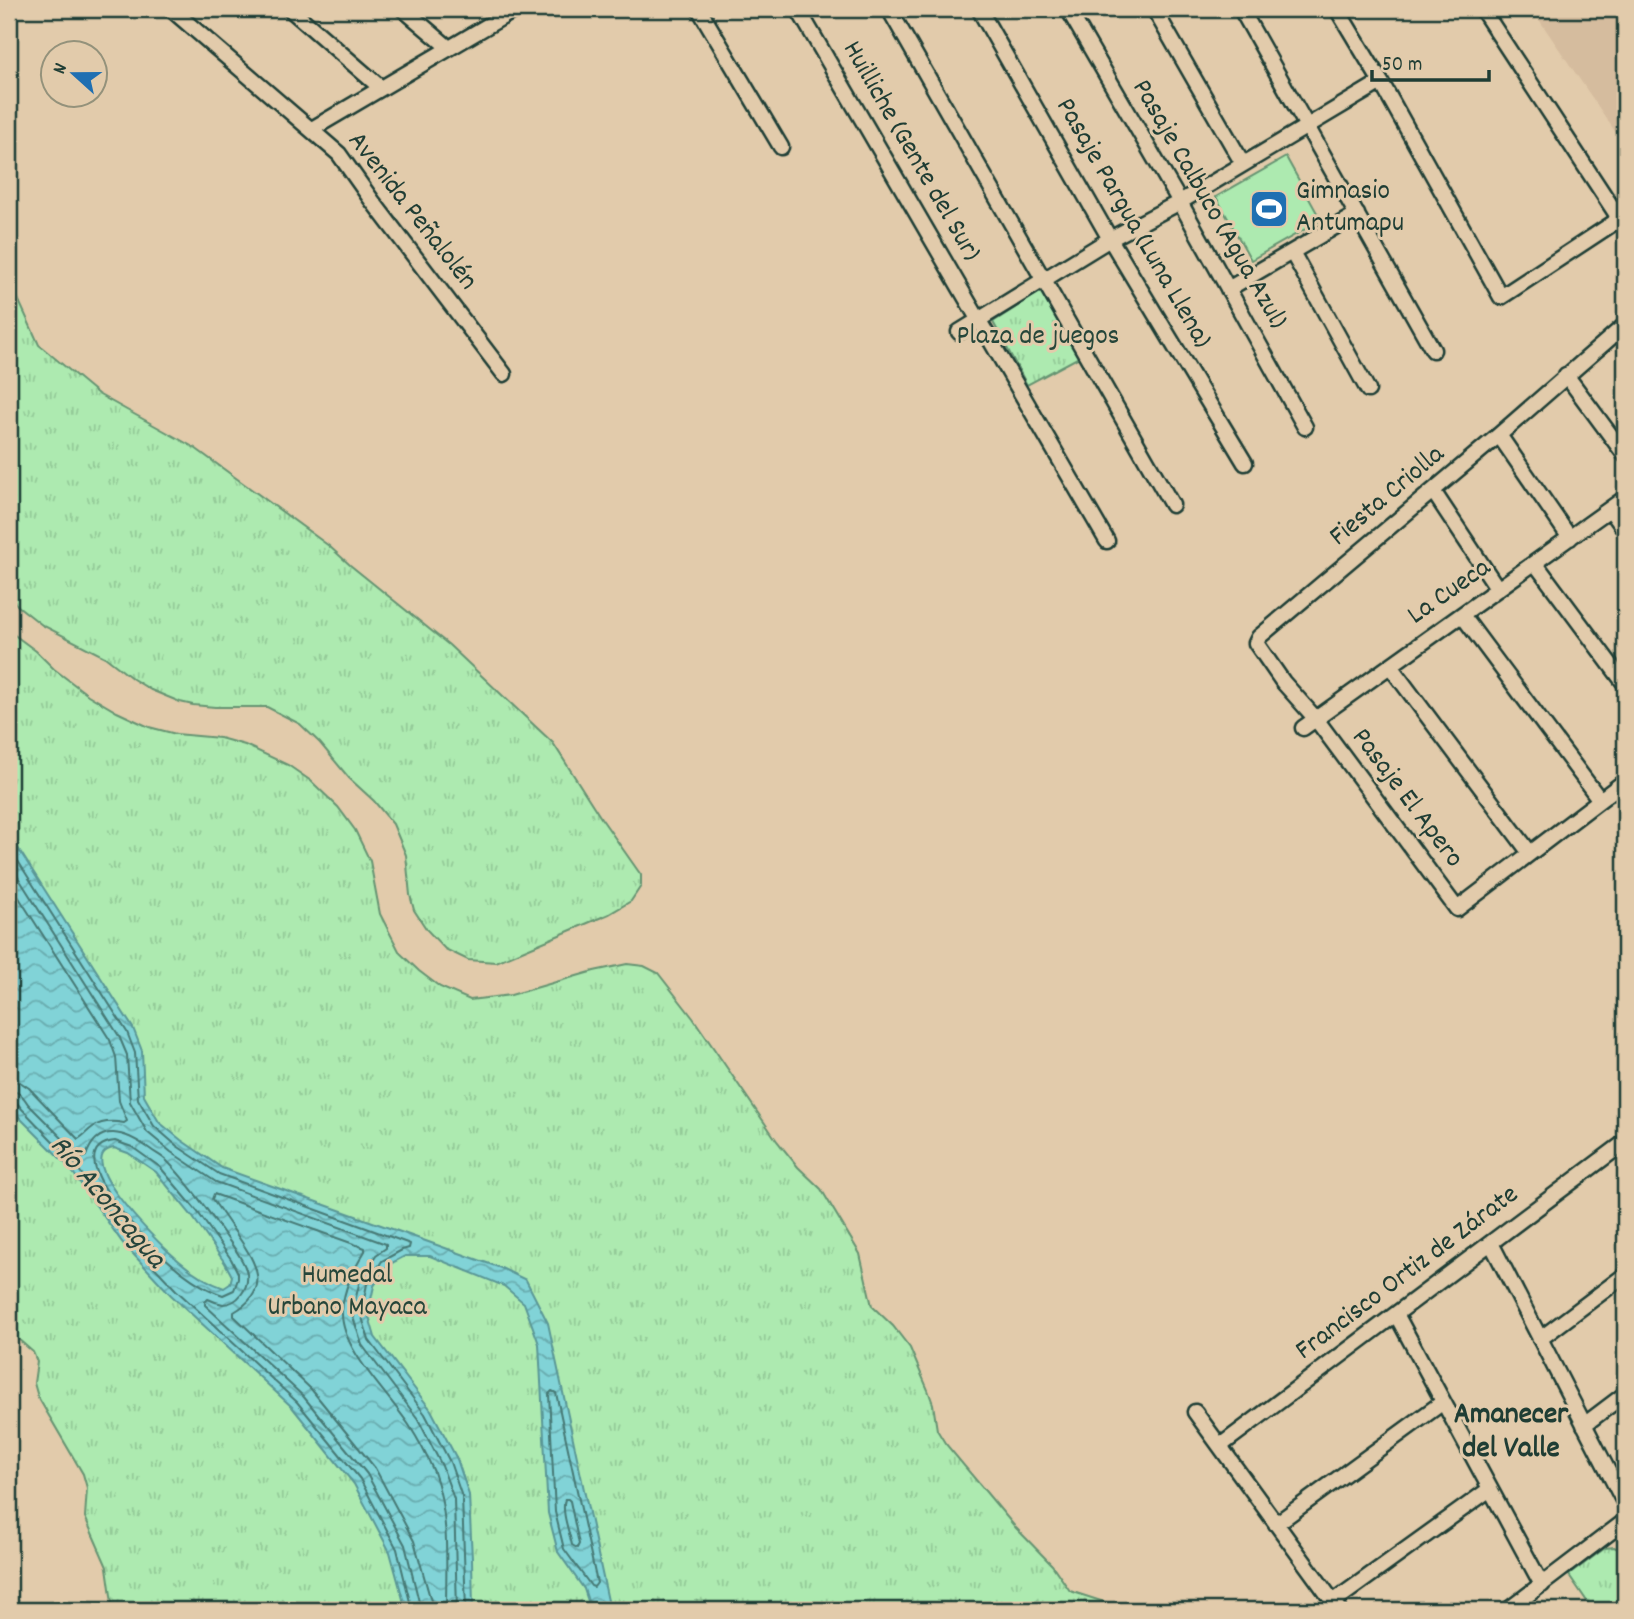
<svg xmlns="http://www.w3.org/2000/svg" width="1634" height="1619" viewBox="0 0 1634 1619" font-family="Dekko,sans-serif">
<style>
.built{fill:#d5bc9e}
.green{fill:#adeab0;stroke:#669472;stroke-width:2}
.park{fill:url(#park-tufts);stroke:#669472;stroke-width:2}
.water{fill:url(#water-waves);stroke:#5a9796;stroke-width:2;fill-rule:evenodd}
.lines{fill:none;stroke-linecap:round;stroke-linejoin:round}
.shore{stroke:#467975;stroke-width:2}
.minor-casing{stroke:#1f3d34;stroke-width:19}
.minor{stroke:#e2cbab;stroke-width:14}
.labels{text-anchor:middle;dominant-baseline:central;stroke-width:6;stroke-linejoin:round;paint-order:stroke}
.street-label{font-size:28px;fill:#1f3d34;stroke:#e2cbab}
.poi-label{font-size:28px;fill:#1f3d34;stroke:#e2cbab;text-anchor:start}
.park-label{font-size:28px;fill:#26463a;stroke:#e2cbab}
.water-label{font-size:30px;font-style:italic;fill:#24443c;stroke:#e2cbab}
.neighbourhood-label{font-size:30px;font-weight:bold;fill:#1f3d34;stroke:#e2cbab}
</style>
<defs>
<pattern id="park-tufts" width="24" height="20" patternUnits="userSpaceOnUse" patternTransform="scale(1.75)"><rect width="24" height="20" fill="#adeab0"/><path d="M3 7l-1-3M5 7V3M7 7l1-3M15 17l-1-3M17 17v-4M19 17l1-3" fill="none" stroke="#94ca98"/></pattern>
<pattern id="water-waves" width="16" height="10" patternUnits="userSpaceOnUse" patternTransform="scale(1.75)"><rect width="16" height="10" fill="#81d3d7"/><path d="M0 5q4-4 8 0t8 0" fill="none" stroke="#69acaf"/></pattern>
</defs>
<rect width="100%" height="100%" fill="#e2cbab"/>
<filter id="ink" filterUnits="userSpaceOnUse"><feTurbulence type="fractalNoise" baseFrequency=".0143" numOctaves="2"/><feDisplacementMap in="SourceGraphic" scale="14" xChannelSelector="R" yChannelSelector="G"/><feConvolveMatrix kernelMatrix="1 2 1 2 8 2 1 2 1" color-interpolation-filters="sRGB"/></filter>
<g filter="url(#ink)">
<path class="built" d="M1532 9H1625V146L1542 24Z"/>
<path class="green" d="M1286 157 1321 220 1251 260 1216 197Z"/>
<path class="park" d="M9 279 39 345 98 394 195 448 329 546 350 565 449 645 553 743 601 818 641 875V886L631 901 609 914 496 962 468 960 445 949 427 930 414 910 410 895 406 855 393 824 374 801 349 778 320 743 300 724 267 707H215L193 705 180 702 151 690 133 679 105 657 42 625 18 606 9 596Z
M1046 288 1083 355 1027 385 993 322Z
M9 631 36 651 54 669 88 695 117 712 149 727 176 734 220 738 245 745 288 765 311 781 338 807 355 830 370 861 380 914 400 953 419 971 440 987 470 1000 511 995 594 971 627 964 644 966 658 973 693 1018 777 1141 798 1167 821 1189 860 1254 872 1306 893 1326 910 1348 928 1390 933 1404 937 1430 945 1443 1016 1528 1052 1565 1070 1591 1110 1604 1116 1610H113L107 1567 85 1517 87 1488 83 1474 38 1397 34 1383 37 1362 33 1352 9 1331Z
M1614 1547 1623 1551 1625 1556V1610H1593L1569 1575 1605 1548Z"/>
<path class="water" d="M9 834 133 1028 142 1051 144 1096 159 1122 181 1140 222 1168 501 1268 526 1280 548 1323 610 1610H591L584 1589 558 1552 548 1513 539 1344 524 1303 504 1286 430 1256H405L388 1265 374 1286 368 1313 375 1337 431 1410 457 1459 469 1495 472 1559 473 1610H406L390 1552 354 1484 292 1407 171 1295 122 1242 69 1167 16 1114 9 1103ZM114 1148 128 1153 156 1172 192 1216 225 1263 232 1276 230 1284 224 1288C204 1281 185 1267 169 1252 157 1241 69 1155 114 1148Z"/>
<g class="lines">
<path class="shore" d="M9 847 127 1032 135 1053 138 1099 154 1126 177 1146 219 1174 410 1244 409 1248 402 1250 382 1261 367 1284 361 1314 369 1340 425 1414 450 1462 462 1497 466 1610
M9 863 119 1036 127 1055 130 1102 147 1132 171 1152 216 1182 386 1244V1248L376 1255 360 1280 353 1310V1317L362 1345 418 1419 442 1466 454 1499 457 1610
M9 882 110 1040 116 1057 119 1101 127 1121 124 1123C113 1121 102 1121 93 1127 87 1131 84 1136 78 1139L29 1088 20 1082 9 1081
M9 1091C19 1091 23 1096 28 1104L82 1158 86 1156C98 1121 126 1132 150 1149 155 1153 162 1156 167 1161 187 1181 204 1205 220 1228 228 1240 245 1260 247 1274 249 1288 238 1304 223 1304 218 1303 212 1301 208 1299L205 1302V1305L303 1396 367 1474 405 1545 421 1610
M9 1100 16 1102 22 1109 74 1163 127 1238 176 1290 297 1402 360 1479 397 1549 412 1610
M115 1141 132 1147 160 1167 197 1211 231 1259 238 1273V1279L234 1290 223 1295C203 1289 180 1272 164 1257 148 1243 53 1148 115 1141Z
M552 1391 556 1393 597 1583 594 1587 591 1586 564 1549 555 1512 549 1394Z
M565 1499H568L570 1501 579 1544 577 1548 572 1545C569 1531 561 1512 565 1499Z
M432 1610 431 1601 414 1541 375 1468 311 1389 234 1316V1312C272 1290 257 1264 237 1235 229 1223 221 1211 212 1199L214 1194 365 1248V1251C353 1271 344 1287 342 1311 340 1349 389 1394 409 1425 418 1439 427 1456 434 1472 450 1516 446 1564 446 1610"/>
<g class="minor-casing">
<path id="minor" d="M171 9 339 154 373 202 504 374
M290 9 381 88
M403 9 449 48
M699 9 781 147
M798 9 1107 541
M889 9 1172 505
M979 9 1110 239 1245 463
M1068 9 1180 202 1305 427
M1154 9 1243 164
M1241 9 1433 350
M1337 9 1381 82 1501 297 1615 222 1617 215 1482 9
M312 129 516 9
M1292 252 1368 390
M1228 289 1357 214
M1625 325 1499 435 1259 637 1256 643 1283 682 1316 719 1457 909 1625 781
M959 332 1110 239 1180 202 1381 82
M1566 375 1625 455
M1499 435 1570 538
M1433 491 1498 589
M1610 509 1625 530
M1535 563 1625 684
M1462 615 1600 800
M1390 666 1530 853
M1303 728 1625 498
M1491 1243 1625 1504
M1396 1314 1542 1585
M1540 1339 1625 1275
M1195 1412 1339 1610
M1584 1425 1625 1394
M1220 1446 1625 1142
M1276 1524 1443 1402
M1333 1602 1490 1489
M1508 1610 1625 1521"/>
</g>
<use href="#minor" class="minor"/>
</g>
</g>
<defs>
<g id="stadium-square" transform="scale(2.0125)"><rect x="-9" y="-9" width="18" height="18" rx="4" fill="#1f6fb2" stroke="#e2cbab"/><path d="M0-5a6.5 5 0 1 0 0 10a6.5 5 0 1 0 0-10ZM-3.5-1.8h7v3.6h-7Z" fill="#fff"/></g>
</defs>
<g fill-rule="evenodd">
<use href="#stadium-square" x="1269" y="209"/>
</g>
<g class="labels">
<g class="street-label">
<text transform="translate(910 152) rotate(60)">Huilliche (Gente del Sur)</text>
<text transform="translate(1208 205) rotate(60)">Pasaje Calbuco (Agua Azul)</text>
<text transform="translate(411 212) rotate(52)">Avenida Peñalolén</text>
<text transform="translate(1132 224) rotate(60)">Pasaje Pargua (Luna Llena)</text>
<text transform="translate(1388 497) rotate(-40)">Fiesta Criolla</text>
<text transform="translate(1450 593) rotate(-35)">La Cueca</text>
<text transform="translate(1406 799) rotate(53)">Pasaje El Apero</text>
<text transform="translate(1408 1274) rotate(-37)">Francisco Ortiz de Zárate</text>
</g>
<g class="poi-label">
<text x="1296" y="193">Gimnasio<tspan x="1296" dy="32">Antumapu</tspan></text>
</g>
<g class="park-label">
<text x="1038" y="338">Plaza de juegos</text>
<text x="347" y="1277">Humedal<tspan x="347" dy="32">Urbano Mayaca</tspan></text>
</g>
<g class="water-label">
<text transform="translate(106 1203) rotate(50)">Río Aconcagua</text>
</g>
<g class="neighbourhood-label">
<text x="1511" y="1416">Amanecer<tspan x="1511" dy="34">del Valle</tspan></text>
</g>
</g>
<rect width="1634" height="1619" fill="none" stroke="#e2cbab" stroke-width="35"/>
<rect x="18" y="18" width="1599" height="1584" fill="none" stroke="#1f3d34" stroke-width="2.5" filter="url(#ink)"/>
<g transform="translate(74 74) rotate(291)"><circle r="33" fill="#e2cbab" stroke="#94927b" stroke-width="2"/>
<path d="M0-5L12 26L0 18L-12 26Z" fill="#1f6fb2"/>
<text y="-10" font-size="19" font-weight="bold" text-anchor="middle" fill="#1f3d34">N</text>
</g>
<path d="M1372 70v10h117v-10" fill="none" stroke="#1f3d34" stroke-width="3.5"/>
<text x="1382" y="70" font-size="21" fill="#1f3d34" stroke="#e2cbab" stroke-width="5" paint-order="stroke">50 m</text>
</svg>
